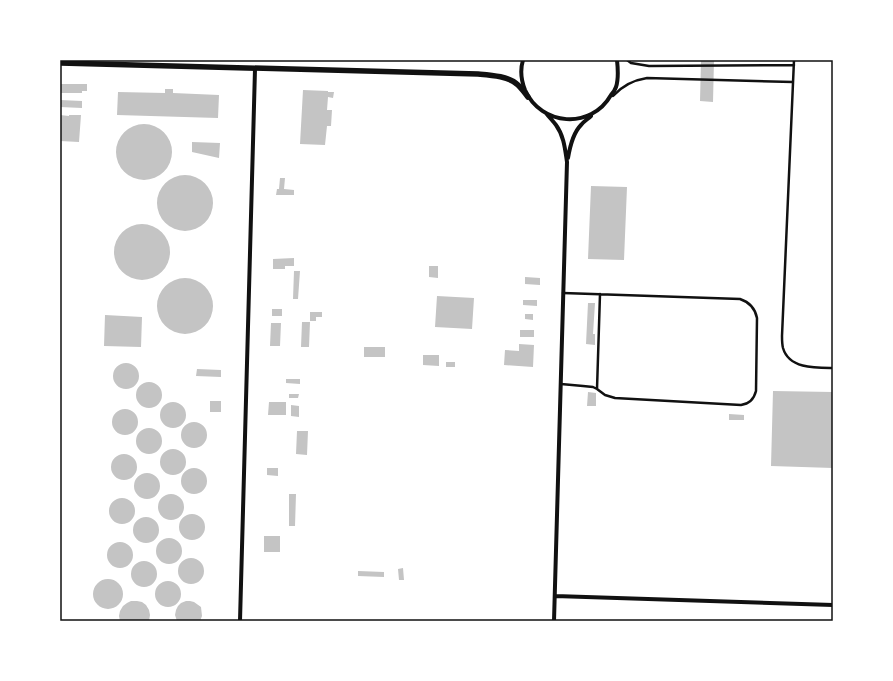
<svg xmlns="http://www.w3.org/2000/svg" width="893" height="681" viewBox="0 0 893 681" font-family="Barlow,sans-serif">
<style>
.building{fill:#c4c4c4}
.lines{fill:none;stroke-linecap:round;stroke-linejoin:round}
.service{stroke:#111;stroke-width:2.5}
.minor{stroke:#111;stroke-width:4}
.tertiary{stroke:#111;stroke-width:5.5}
.neatline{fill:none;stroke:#111;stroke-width:1.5}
</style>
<rect width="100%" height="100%" fill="#fff"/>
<path class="building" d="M701 60H714L713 102 700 101Z
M60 84H87V91H82V93H60Z
M165 89H173V93L219 95 218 118 117 115 118 92 165 93Z
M303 90 328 91V92H334L333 98 328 97 327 110H332L331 126H327L325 145 300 144Z
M60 100 82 101V108L60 107Z
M60 115 69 116V115H81L79 142 60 141Z
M116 152a28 28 0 1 1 56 0a28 28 0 1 1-56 0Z
M192 142 220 143 219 158 192 152Z
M157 203a28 28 0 1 1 56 0a28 28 0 1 1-56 0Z
M280 178H285L284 189 294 190V195H276L277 189H279Z
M591 186 627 187 624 260 588 259Z
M114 252a28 28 0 1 1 56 0a28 28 0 1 1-56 0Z
M294 258V266H285V269H273V259Z
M429 266H438V278L429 277Z
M294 271H300L298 299H293Z
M525 277 540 278V285L525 284Z
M157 306a28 28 0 1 1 56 0a28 28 0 1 1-56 0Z
M437 296 474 298 472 329 435 327Z
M523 300H537V306L523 305Z
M588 303H595L593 334H595V345L586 344Z
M272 309H282V316H272Z
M310 312H322V317H316V321H310Z
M525 314H533V320L525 319Z
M105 315 142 317 141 347 104 346Z
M302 322H310L309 347H301Z
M271 323H281L280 346H270Z
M520 330H534V337H520Z
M519 344 534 345 533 367 504 365 505 350 519 351Z
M364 347H385V357H364Z
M423 355H439V366L423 365Z
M446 362H455V367H446Z
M113 376a13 13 0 1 1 26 0a13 13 0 1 1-26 0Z
M197 369 221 370V377L196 376Z
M286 379H300V384L286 383Z
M136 395a13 13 0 1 1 26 0a13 13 0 1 1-26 0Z
M773 391 833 392V468L771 466Z
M588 392 596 393V406H587Z
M289 394H299L298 398H289Z
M210 401H221V412H210Z
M160 415a13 13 0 1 1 26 0a13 13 0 1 1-26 0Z
M269 402H286V415H268Z
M291 405 299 406V417L291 416Z
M112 422a13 13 0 1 1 26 0a13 13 0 1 1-26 0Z
M729 414 744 415V420H729Z
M181 435a13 13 0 1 1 26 0a13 13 0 1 1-26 0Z
M136 441a13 13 0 1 1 26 0a13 13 0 1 1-26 0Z
M297 431H308L307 455 296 454Z
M160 462a13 13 0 1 1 26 0a13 13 0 1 1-26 0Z
M111 467a13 13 0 1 1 26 0a13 13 0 1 1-26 0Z
M181 481a13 13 0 1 1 26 0a13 13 0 1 1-26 0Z
M267 468H278V476L267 475Z
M134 486a13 13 0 1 1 26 0a13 13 0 1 1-26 0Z
M158 507a13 13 0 1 1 26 0a13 13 0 1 1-26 0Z
M289 494H296L295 526H289Z
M109 511a13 13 0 1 1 26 0a13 13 0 1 1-26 0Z
M179 527a13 13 0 1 1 26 0a13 13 0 1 1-26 0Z
M133 530a13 13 0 1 1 26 0a13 13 0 1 1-26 0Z
M264 536H280V552H264Z
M156 551a13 13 0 1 1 26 0a13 13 0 1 1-26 0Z
M107 555a13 13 0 1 1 26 0a13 13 0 1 1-26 0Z
M178 571a13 13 0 1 1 26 0a13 13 0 1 1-26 0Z
M131 574a13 13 0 1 1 26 0a13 13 0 1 1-26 0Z
M403 568 404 580H399L398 569Z
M358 571 384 572V577L358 576Z
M93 594a15 15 0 1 1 30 0a15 15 0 1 1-30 0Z
M155 594a13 13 0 1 1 26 0a13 13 0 1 1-26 0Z
M131 601H137L142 602 146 605 149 610 150 615 149 621H120L119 616 120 611 123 606 127 603Z
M186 601H190L194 602 201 607 202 616 200 621H177L175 615 176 610 178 606 181 603Z"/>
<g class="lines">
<path class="service" d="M627 60 631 63 649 66 794 65
M794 60 782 336C782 340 782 344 783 348 789 369 816 368 833 368
M613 96C622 86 634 80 647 78L793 82
M561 384 583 386 593 387 597 389 605 395 615 398 741 405C749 404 754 399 756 391L757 318C755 308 749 302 740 299L563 293
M597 389 600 294"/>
<path class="minor" d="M523 60C520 70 521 80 525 90 541 126 591 130 611 95 613 93 615 90 616 87 619 78 618 69 617 60
M546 113C549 117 553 121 556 125 564 136 565 149 567 162L554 621
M568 158C570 146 573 133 581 125 584 121 588 119 591 116
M555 596 833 605
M240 621 255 69"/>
<path class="tertiary" d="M60 63 478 74C490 75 509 76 518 85 522 89 525 93 528 97"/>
</g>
<rect width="893" height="681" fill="none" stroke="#ffffff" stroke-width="122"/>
<rect x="61" y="61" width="771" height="559" class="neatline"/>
</svg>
